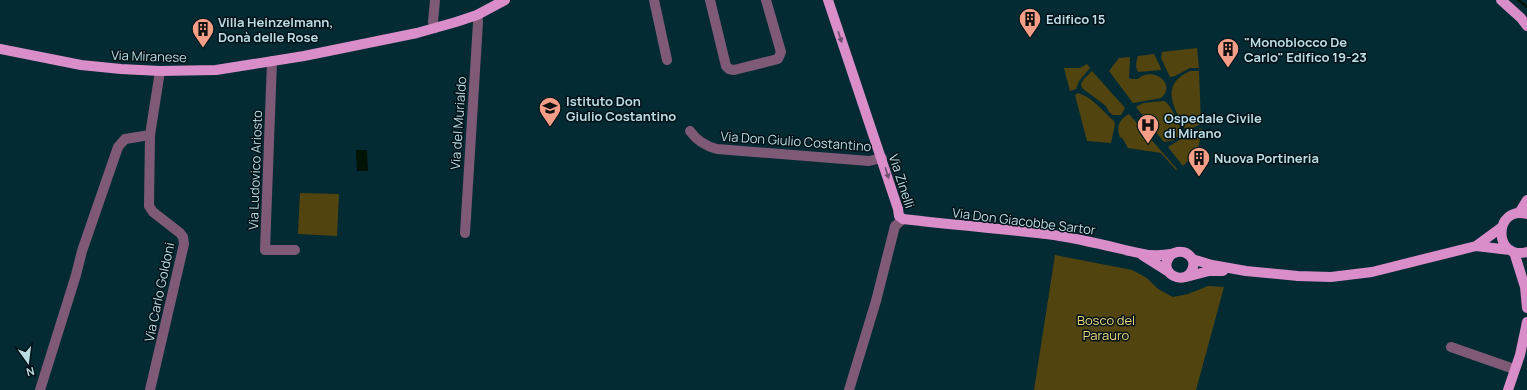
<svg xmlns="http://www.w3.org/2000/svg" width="1527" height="390" viewBox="0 0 1527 390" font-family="Manrope,sans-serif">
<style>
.green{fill:#51440f}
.water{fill:#001405}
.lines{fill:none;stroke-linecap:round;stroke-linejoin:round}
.stream{stroke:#001405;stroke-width:2.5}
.minor{stroke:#7f5a77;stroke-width:10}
.major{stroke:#d98dc9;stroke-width:10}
.oneway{fill:#6c5070}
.labels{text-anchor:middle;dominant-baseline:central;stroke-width:3;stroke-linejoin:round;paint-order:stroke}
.poi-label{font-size:13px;font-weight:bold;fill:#bcdde6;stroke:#001217;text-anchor:start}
.street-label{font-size:13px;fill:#bcdde6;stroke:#001217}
.park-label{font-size:13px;fill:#f1d981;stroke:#001217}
</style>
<rect width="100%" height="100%" fill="#042b33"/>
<path class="green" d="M1197 48 1199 68H1190L1175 76 1170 77 1161 58 1162 52Z
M1154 54 1160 66 1161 70 1138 72C1135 66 1136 62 1138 56Z
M1130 57 1129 78 1131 79H1138C1154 65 1177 85 1161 98L1133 103 1109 71 1119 58Z
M1087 64 1090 68 1079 81 1076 89 1070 91 1064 68H1080Z
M1092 71 1125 108 1121 115H1113L1109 112 1106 106 1082 88 1081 84 1084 79Z
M1190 71H1199L1201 124 1188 130 1184 128C1173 105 1160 85 1190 71Z
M1078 93C1094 98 1102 111 1114 121L1115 124 1111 143 1087 141 1075 95Z
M1164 101C1171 104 1178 123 1182 130V133L1174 140 1164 142 1136 107 1143 103Z
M1129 114 1177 169 1176 170 1161 153 1128 148 1123 139 1120 137C1116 127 1119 119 1129 114Z
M1202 128 1198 150 1183 166 1168 147 1189 134Z
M300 193 339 194 337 236 298 234Z
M1055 255 1132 270 1147 278 1158 289 1173 297 1188 294 1208 286 1224 287 1196 390H1034Z"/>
<path class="water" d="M356 150H367L368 171H357Z"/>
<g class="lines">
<path class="stream" d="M1518 0 1527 7"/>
<path class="minor" d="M654 0 667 60
M710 0 726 66 729 69 734 70 778 59 781 52 766 0
M435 28 433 22 435 0
M272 61 265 250H295
M690 131C697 141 705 146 717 149L869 161 882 158
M465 233 478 22 477 15
M1451 347 1514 369
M40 390 76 275 82 251 118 147 125 139 150 135
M150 390 184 244 183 237 180 233 153 212 149 206 150 135 160 71
M849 390 876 301 895 226 903 219"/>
<path class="major" d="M828 0 898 209 899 216 903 219C954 225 1004 229 1054 235 1081 239 1108 246 1134 252 1145 255 1160 256 1171 254 1175 253 1178 251 1182 252 1185 252 1188 254 1190 256 1193 259 1194 263 1193 267 1188 289 1153 273 1172 254
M1501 0 1521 18 1527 26
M0 49 81 65 121 69 160 71 216 70 304 56 417 33 456 22 477 15 505 0
M1519 213 1527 200
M1527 214C1493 205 1493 261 1527 252
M1476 246 1502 227
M1514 252 1525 287 1527 308
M1142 255 1169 272
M1192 259 1212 265 1246 271 1298 276 1331 277 1372 272 1476 246 1510 250
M1186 277 1209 271H1223
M1508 390 1520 355 1527 322"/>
</g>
<defs><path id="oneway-solid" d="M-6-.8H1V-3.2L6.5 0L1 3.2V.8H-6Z"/></defs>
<g class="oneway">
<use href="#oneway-solid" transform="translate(840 37) rotate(72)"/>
<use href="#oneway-solid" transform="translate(887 173) rotate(72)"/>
</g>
<defs>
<g id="building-pin" transform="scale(1.15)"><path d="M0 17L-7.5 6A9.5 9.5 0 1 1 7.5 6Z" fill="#f49e88" stroke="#001217"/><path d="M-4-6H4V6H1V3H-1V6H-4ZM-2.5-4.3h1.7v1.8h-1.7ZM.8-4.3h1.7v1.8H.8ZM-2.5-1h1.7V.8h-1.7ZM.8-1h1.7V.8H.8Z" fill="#111"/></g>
<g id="school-pin" transform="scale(1.15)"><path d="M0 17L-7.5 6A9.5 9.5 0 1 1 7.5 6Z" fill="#f49e88" stroke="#001217"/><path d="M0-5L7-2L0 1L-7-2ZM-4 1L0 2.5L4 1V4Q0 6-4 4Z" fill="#111"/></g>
<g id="hospital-pin" transform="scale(1.15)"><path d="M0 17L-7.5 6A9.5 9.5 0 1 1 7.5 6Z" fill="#f49e88" stroke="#001217"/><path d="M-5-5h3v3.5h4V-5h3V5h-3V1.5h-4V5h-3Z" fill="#111"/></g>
</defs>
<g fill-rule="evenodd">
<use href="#building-pin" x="1030" y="19"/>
<use href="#building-pin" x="203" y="29"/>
<use href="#building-pin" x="1228" y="49"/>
<use href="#school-pin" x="550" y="108"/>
<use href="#hospital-pin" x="1148" y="125"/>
<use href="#building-pin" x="1199" y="158"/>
</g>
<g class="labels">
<g class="poi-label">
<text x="1046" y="19">Edifico 15</text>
<text x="218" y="22">Villa Heinzelmann,<tspan x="218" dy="15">Donà delle Rose</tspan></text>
<text x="1244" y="42">"Monoblocco De<tspan x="1244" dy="15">Carlo" Edifico 19-23</tspan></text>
<text x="566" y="101">Istituto Don<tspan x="566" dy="15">Giulio Costantino</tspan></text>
<text x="1164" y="118">Ospedale Civile<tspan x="1164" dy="15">di Mirano</tspan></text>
<text x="1214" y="158">Nuova Portineria</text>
</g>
<g class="street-label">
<text transform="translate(149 56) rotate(2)">Via Miranese</text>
<text transform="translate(458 123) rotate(-86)">Via del Murialdo</text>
<text transform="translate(796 141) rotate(4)">Via Don Giulio Costantino</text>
<text transform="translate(255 170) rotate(-88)">Via Ludovico Ariosto</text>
<text transform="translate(902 181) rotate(72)">Via Zinelli</text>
<text transform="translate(1024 221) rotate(7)">Via Don Giacobbe Sartor</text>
<text transform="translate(159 292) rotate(-78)">Via Carlo Goldoni</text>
</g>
<g class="park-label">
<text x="1106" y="320">Bosco del<tspan x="1106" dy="15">Parauro</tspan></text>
</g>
</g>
<g transform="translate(28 362) rotate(166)" stroke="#001217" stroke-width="3" paint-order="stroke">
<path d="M0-3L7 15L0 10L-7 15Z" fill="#bcdde6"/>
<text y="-6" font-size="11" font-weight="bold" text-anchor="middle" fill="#bcdde6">N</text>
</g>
</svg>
